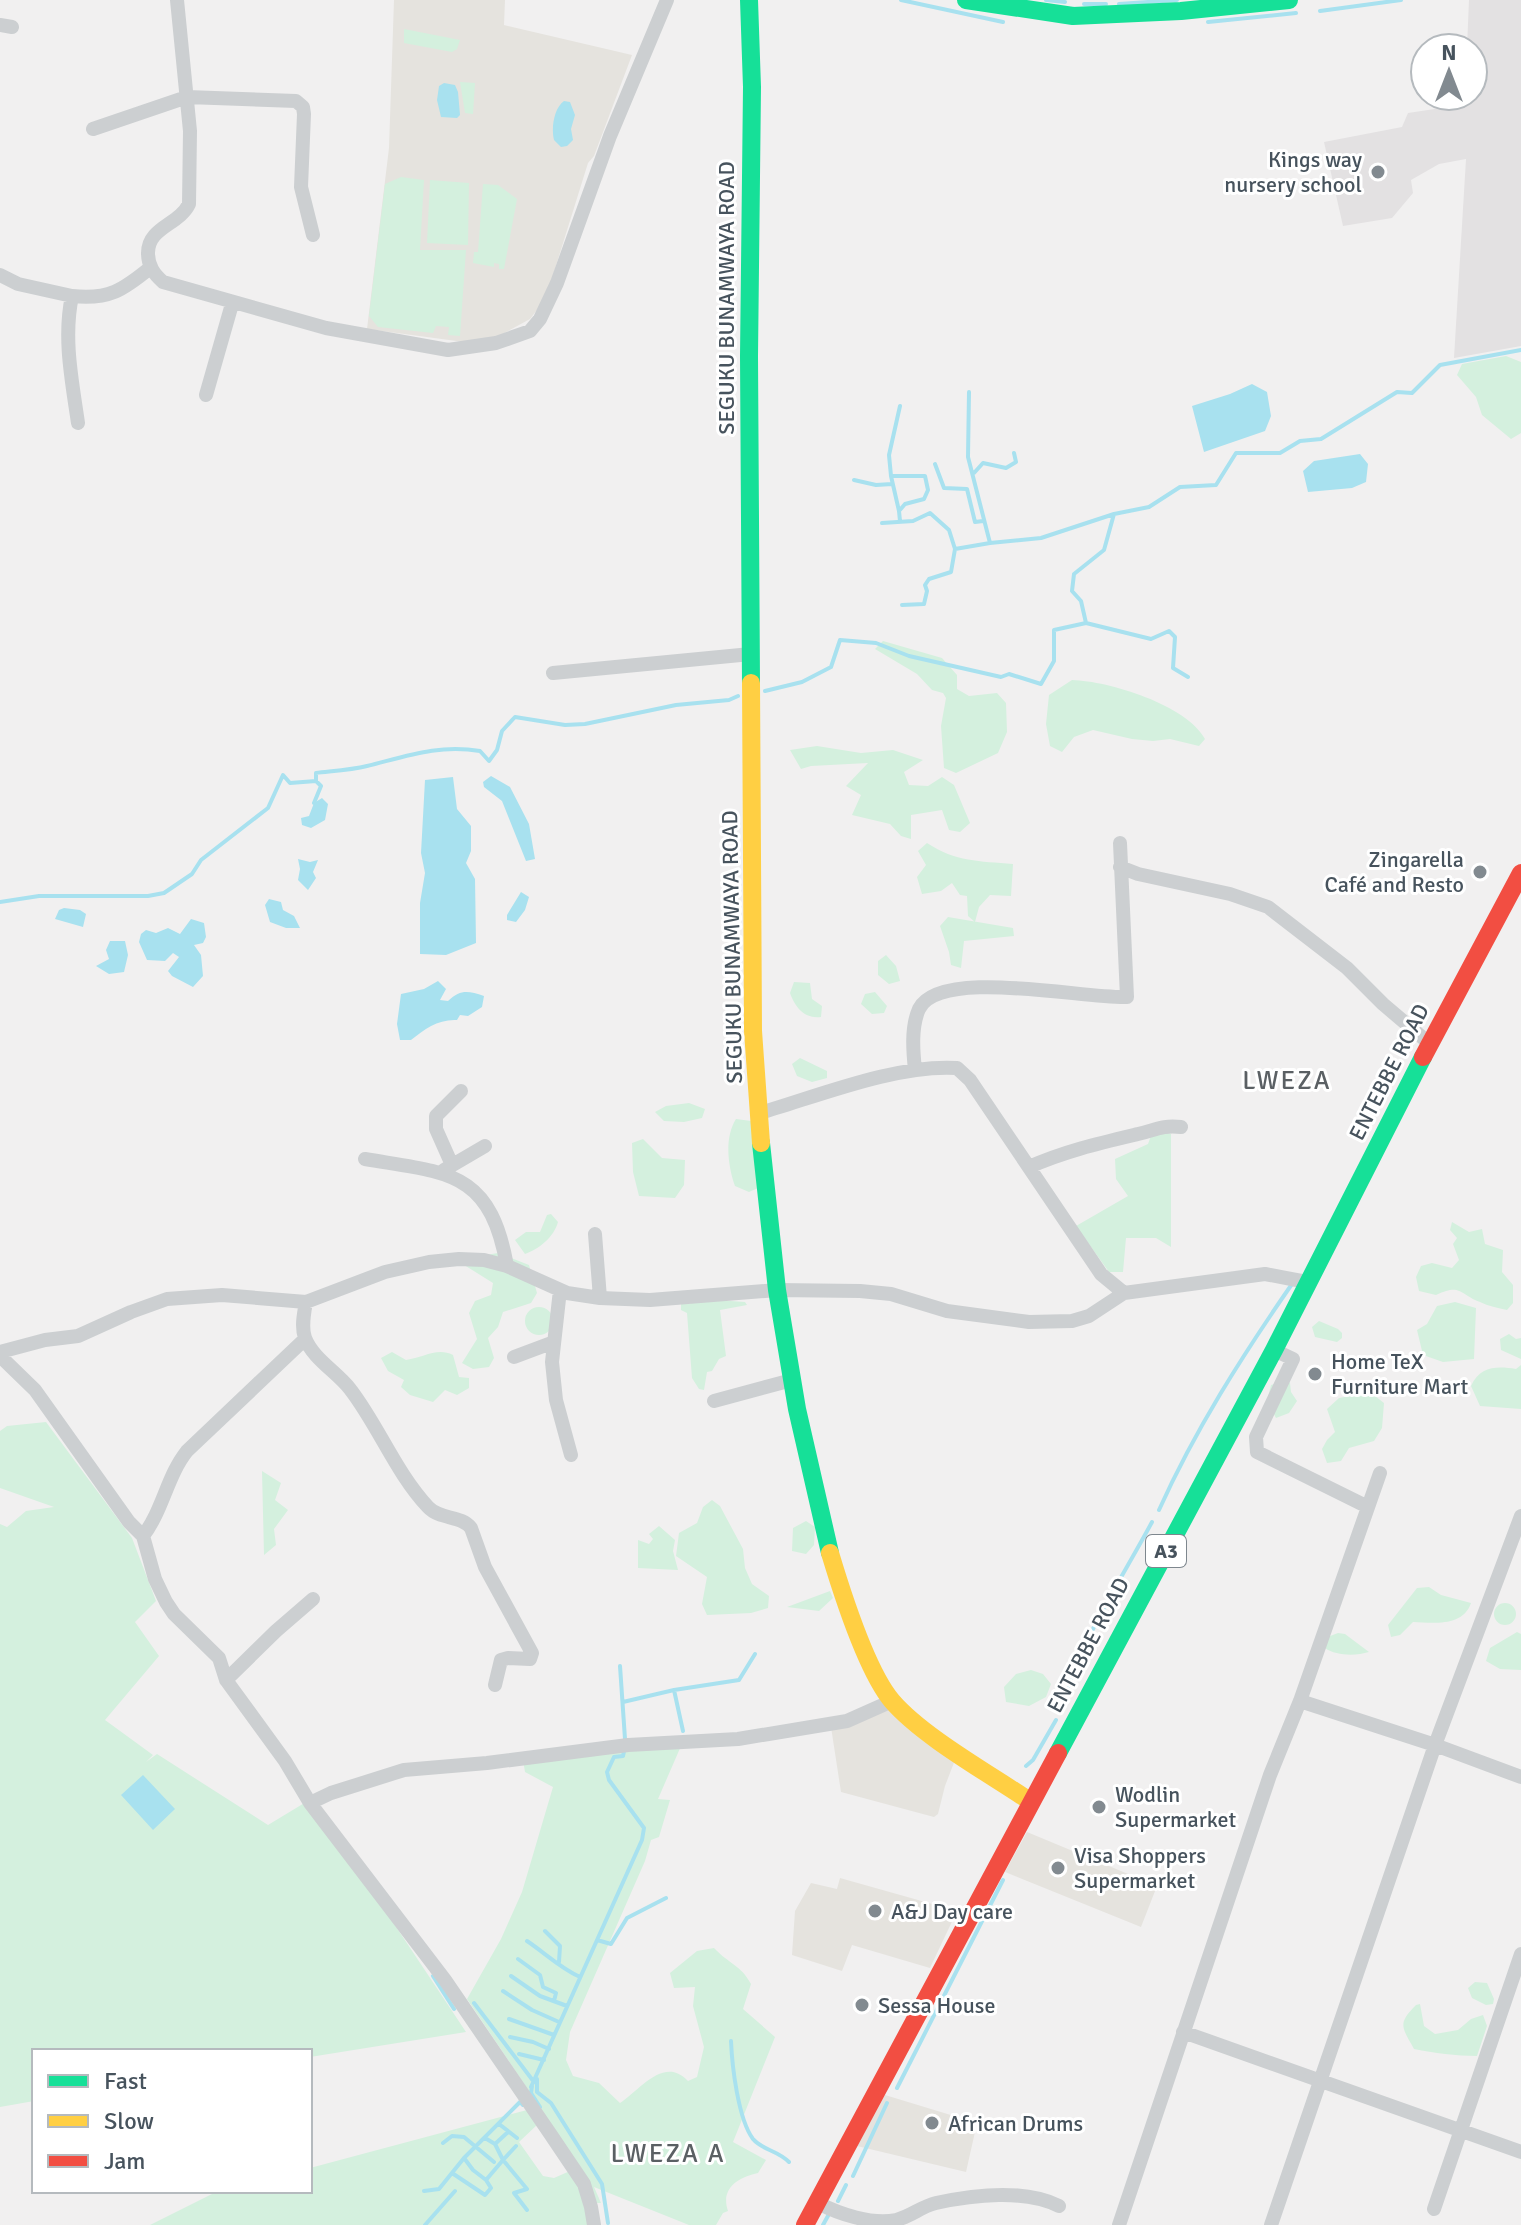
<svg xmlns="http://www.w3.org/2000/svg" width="1521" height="2225" viewBox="0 0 1521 2225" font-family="Signika,sans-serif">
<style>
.commercial{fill:#e5e3de}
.education{fill:#e3e1e2}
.green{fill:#d4f0de}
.water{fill:#a8e1ef}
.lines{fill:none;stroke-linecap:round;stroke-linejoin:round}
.stream{stroke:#a8e1ef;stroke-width:4}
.street{stroke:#cccfd1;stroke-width:14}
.fast{stroke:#16e098;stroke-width:18}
.slow{stroke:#ffcf43;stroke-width:18}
.jam{stroke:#f24e42;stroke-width:18}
.poi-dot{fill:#828a90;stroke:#fff;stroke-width:3}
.labels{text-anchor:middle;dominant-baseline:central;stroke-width:6;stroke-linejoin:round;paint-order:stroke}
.shield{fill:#fff;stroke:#7e878e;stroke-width:2}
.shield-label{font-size:20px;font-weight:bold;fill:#47535d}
.poi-label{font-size:22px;fill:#47535d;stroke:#fff;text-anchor:start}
.street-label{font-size:22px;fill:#47535d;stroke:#fff}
.quarter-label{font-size:26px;letter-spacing:2px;fill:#5b6064;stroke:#fff}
</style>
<rect width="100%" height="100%" fill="#f1f0f0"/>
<path class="commercial" d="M394 0H505L504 25 632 55 594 156 588 163 549 288 540 306 530 319 499 336 464 342 367 329 389 148Z
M885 1709 891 1710 955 1760 945 1786 938 1814 934 1817 841 1792 831 1727Z
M1027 1832 1157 1886 1141 1927 1005 1872Z
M840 1878 957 1911 930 1968 852 1945 842 1971 792 1955 795 1911 811 1883 837 1889Z
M885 2095 977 2123 966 2172 857 2146Z"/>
<path class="education" d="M1469 0H1521V346L1454 358 1466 159 1439 164 1411 180 1413 193 1392 218 1343 226 1324 142 1402 127 1408 113 1468 104V96H1473V48H1467Z"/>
<path class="green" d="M404 29 460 40 457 49 452 52 404 43Z
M460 82 475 83 473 114 465 113Z
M401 177 424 180 420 250H466L460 336 448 335 449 327 436 326 433 333 378 327 369 316 385 184Z
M430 180 469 183 468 245 427 243Z
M483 184 498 185 517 199 504 269H499V264L494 263V267L473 263 474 252H478Z
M1506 356 1521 362V433L1511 439 1482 415 1476 397 1457 375 1462 364Z
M883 641 942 658 957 675V689L969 696 997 693 1006 703 1007 732 998 753 956 773 944 768 941 726 946 698 943 693 932 690 917 674 875 649Z
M1072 680C1109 681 1187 705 1205 739L1199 746 1170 739 1153 741 1132 739 1093 730 1074 737 1062 752 1050 746 1046 724 1049 695Z
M817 746 861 753 893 750 923 760 904 772 909 785 928 786 942 777 954 785 970 823 960 832 949 830 942 810 911 815V839L901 836 890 824 852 815 861 795 846 786 868 763 811 766 801 769 790 750Z
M927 843C956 862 979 861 1013 864L1011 896 990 895 979 907 975 922 968 916 967 896 960 895 952 883 941 891 922 894 917 877 926 865 918 851Z
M948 917 1013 928 1014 936 964 941 961 968 951 965 949 952 940 926Z
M886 955 896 966 900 981 889 984 878 975V961Z
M794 982 810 983 812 999 822 1006 821 1017C804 1019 795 1007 790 993Z
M875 992 887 1006 884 1013 872 1014 861 1004 865 994Z
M800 1058 827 1071V1078L812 1082 797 1076 792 1064Z
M689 1103 705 1109 702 1118 684 1122 664 1121 655 1112 666 1106Z
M736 1119 751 1121 758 1188 749 1192 735 1186C728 1166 724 1138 736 1119Z
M1164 1132 1171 1134V1247L1156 1238H1126L1123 1272H1109L1076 1226 1128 1196 1116 1179 1115 1159 1148 1144 1152 1133Z
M643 1139 662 1158 685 1160 684 1185 675 1198 639 1196 633 1172 632 1143Z
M551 1214 558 1222C554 1237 539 1249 525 1254L515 1240 526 1232H540L547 1215Z
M1452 1222 1469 1232 1482 1229 1485 1244 1503 1250 1502 1272 1513 1285V1303L1507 1310C1498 1308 1488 1306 1480 1302 1459 1294 1461 1283 1436 1295L1419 1291 1416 1277 1421 1266 1432 1263 1452 1268 1459 1260 1453 1244 1457 1238 1450 1230Z
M498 1253 529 1265 537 1293 531 1303 503 1312 498 1327 488 1338 494 1358 489 1367 473 1369 462 1363 477 1339 469 1313 475 1301 491 1295 493 1283 461 1263 479 1256Z
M701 1299 745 1302 747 1305 720 1310 726 1356 719 1359 712 1371 707 1372 704 1390 699 1389 692 1378 687 1313 681 1310V1303L689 1304Z
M1455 1302 1476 1308 1474 1359 1443 1362 1423 1355 1417 1330 1427 1324 1437 1306Z
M525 1321a14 14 0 1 1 28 0a14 14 0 1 1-28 0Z
M1319 1321 1338 1329 1342 1333V1338L1337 1342 1315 1337 1312 1327Z
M1509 1334 1516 1339 1521 1338V1359L1501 1350 1500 1339Z
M392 1352 406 1360C423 1358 437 1347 453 1355L459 1377 469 1378V1388L457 1395 445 1390 433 1402 410 1395 401 1387 404 1380 388 1371 381 1358Z
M1521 1365V1409L1480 1406 1471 1386C1480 1366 1497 1366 1516 1369Z
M1287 1380 1290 1383 1291 1392 1297 1401 1289 1413 1276 1418 1267 1401 1271 1385Z
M1361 1394 1375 1396 1384 1403 1382 1428 1374 1441 1349 1448 1341 1461 1327 1463 1322 1449 1327 1440 1335 1432 1327 1409 1339 1398Z
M46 1422 132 1538 156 1601 135 1622 159 1656 105 1720 153 1755 146 1762 157 1754 268 1825 311 1799 466 2032 310 2057V2051H34V2101L0 2107V1524L7 1527 26 1511 54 1507 0 1488V1431L7 1426Z
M262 1471 281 1483 275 1500 288 1510 274 1529 276 1545 264 1555Z
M712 1500 720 1506 743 1549 745 1568 752 1584 769 1596 768 1608 751 1613 707 1615 702 1604 707 1577 676 1556 679 1533 697 1523 703 1507Z
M806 1521 815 1527 814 1545 806 1554 792 1551 793 1528Z
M659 1526 675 1540 673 1551 678 1570 638 1568V1540L649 1544 653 1539 649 1534Z
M1429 1587 1441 1595 1471 1603C1463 1627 1433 1623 1413 1622L1400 1635 1391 1637 1388 1625 1417 1588Z
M830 1591 833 1598 819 1611 787 1607Z
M1494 1614a11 11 0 1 1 22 0a11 11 0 1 1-22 0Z
M1517 1632 1521 1634V1670L1500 1669 1486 1661 1490 1648Z
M1338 1633 1345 1634 1369 1652C1356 1656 1336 1656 1325 1648V1638Z
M1031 1670 1043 1674 1051 1684 1046 1697 1029 1706 1006 1702 1004 1687 1016 1674Z
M681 1746 658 1799 670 1800 659 1837 651 1840 645 1861 570 2032 566 2060 573 2076 599 2083 620 2103C639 2091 664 2055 688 2081L697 2077 704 2047 693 2006 695 1987 674 1988 670 1973 697 1951 714 1948C729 1964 741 1965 751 1984L743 2009 775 2037 733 2142 766 2160 758 2173C739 2177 720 2188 728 2211L723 2213 716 2225H689L594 2187 601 2203H595L527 2088 467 1999 501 1939 522 1892 553 1787 525 1772 523 1760Z
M1475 1982 1487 1983 1494 1999 1493 2004 1486 2005 1472 1998 1468 1988Z
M1420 2004 1424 2026 1435 2034 1458 2030 1471 2019 1483 2015 1487 2026 1477 2056C1456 2056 1434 2053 1414 2049 1402 2027 1397 2024 1416 2005Z
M527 2110 538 2124 519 2142 543 2176 554 2178 570 2171 583 2194 589 2225H150L212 2194 223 2191H310V2168Z"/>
<path class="water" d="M444 83 455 85 458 92 460 115 457 118 441 117 437 100 439 86Z
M564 101 570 102 575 115 571 129 573 140 567 146 561 147 554 140C551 128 554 108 564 101Z
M1252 384 1267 392 1271 416 1265 431 1204 452 1192 406 1230 394Z
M1360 454 1368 464 1366 482 1352 488 1308 492 1303 471 1314 461Z
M491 776 510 787 529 824 535 859 526 861 502 801 484 787 483 782Z
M453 777 457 809 471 826V851L466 863 475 879 476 943 446 955 420 954V903L425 873 421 853 425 780Z
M322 798 328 804 325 820 311 828 302 825 301 818 309 816 314 803Z
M298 859 310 862 318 860 313 872 316 878 308 890 298 880 300 869Z
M521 892 529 897 525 910 516 922 507 920V915Z
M269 899 281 902 283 910 294 916 300 928H286L270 922 265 905Z
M64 908 80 910 86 914 83 927 55 919 59 910Z
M191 919 204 923 206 937 203 943 194 945 201 955 203 976 193 987 172 976 168 971 179 957 173 953 165 961 147 960 139 942 141 934 146 930 156 933 168 928 180 934Z
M110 941H125L128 955 124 972 109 974 96 966 109 959 106 950Z
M438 981 446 989 440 1000 448 1001C461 989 468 991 484 996L482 1007 468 1016 460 1015 457 1020C438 1019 425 1029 411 1040H400L397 1024 401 994 424 989Z
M143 1775 175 1809 153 1830 121 1795Z"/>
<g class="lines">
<path class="stream" d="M901 0 1003 22
M1046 0 1065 2
M1084 4H1106
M1119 4 1177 0
M1320 11 1401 0
M1208 22 1296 13
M969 392 968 457 990 543 1041 538 1114 514
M935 464 944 488 967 489 975 522 983 521
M974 473 983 463 1006 468 1016 462 1014 453
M891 476H925L928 490 924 499 905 504 899 511 900 521
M854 480 876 485 892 484
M899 511 891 476 889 455 900 406
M882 523 913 521 930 513 949 530 955 549 990 543
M902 605 924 604 927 591 925 585 929 579 951 572 955 549
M1086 623 1151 639 1169 631 1175 637 1173 668 1188 677
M765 691 802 682 831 667 840 640 876 643 909 656 1001 677 1009 674 1041 684 1054 661V630L1086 623 1081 601 1072 591 1074 574 1104 550 1114 514 1149 507 1180 487 1216 485 1236 453H1280L1300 441 1321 439 1397 392 1412 393 1440 365 1521 350
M316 781V773C333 771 351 770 367 766 407 756 439 744 480 751L489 761 497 750 502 731 515 717 565 725 585 724 676 705 729 700 738 696
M0 902 39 896H148L164 893 192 874 201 860 268 808 283 775 290 783 316 781 321 786 314 803
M1159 1510C1195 1430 1242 1356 1292 1284
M620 1666 625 1739
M674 1690 683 1731
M623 1702 674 1690 739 1680 755 1654
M1064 1702C1081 1639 1121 1580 1152 1522
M1026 1766 1033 1760 1056 1720
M545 1931 560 1946 559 1962
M597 1940 611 1944 627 1918 666 1898
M527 1941C545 1953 560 1968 580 1977
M518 1959 540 1975 543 1987 556 1993 554 2001
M433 1976 454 2009
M511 1976 540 1996 567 2006
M503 1991 532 2010 559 2022
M474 2003 534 2082
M509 2019 554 2035
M510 2037 533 2042 549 2049
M731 2041C732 2065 738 2119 753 2139 762 2150 777 2150 789 2162
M519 2054 544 2060
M537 2079V2092L551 2103 602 2184 608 2223
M532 2086 531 2093 540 2107
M531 2087 642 1840 644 1828 609 1780 607 1772 614 1757 623 1756 624 1751
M897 2088 1003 1880
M499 2124 517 2138
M485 2138 495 2144 508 2132
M443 2143 452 2136 464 2137 494 2162
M495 2144 503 2160 516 2146
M464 2158 473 2170 486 2180
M452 2173 485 2195 491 2188 486 2180 503 2160 527 2189 514 2193 527 2210
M853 2176 887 2103
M424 2191 439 2189 464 2158 520 2102 523 2105
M838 2201 846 2185
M425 2225 455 2191
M823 2225 829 2214"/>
<path class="street" d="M177 0 190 131 189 204C179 225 148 227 148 253 148 266 154 274 163 282L326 328 448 350 496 343 530 331 540 319 557 283 610 136 667 0
M0 25 12 27
M93 129 187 97 296 101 303 107 304 114 301 187 313 235
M0 275 18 284 72 296
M206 395 232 304
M78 423C72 381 63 338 72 296 109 300 123 290 150 268
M553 673 751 654
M1120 867 1138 874 1230 894 1268 907 1347 968 1383 1004 1430 1044
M915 1070C913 1051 911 1027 919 1009 940 967 1084 999 1127 997L1120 843
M760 1113C818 1096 897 1064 957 1068L970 1080 1101 1274 1124 1293
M365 1159C448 1173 490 1170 507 1266
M452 1165 436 1129V1116L461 1091
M1029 1167C1065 1151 1100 1143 1138 1134 1156 1130 1161 1125 1181 1127
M444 1170 485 1146
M595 1234 600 1298
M560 1290 552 1362 556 1400 571 1455
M306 1302C304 1313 301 1327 305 1338 313 1359 337 1372 350 1389 378 1425 396 1473 428 1507 440 1520 461 1515 471 1528L485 1567 532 1653 530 1659 508 1658 501 1660 495 1685
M1274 1350 1293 1359 1256 1437 1257 1452 1368 1507
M0 1352 45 1340 78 1336 131 1312 167 1299 222 1295 306 1302 385 1272 429 1262 459 1259 484 1260 507 1266 567 1293 600 1298 650 1300 777 1290 860 1291 891 1294 947 1311 1029 1322 1072 1321 1089 1316 1124 1293 1265 1274 1307 1282
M0 1356 35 1390 129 1522 143 1536 155 1579 166 1602 174 1614 219 1658 226 1680 285 1761 310 1803 445 1980 551 2135 584 2184 591 2207 594 2225
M514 1357 554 1342
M714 1401 792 1380
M143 1536C163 1510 167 1476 187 1451L305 1339
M226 1680 276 1631 313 1599
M1300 1701 1435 1745 1521 1777
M310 1803 331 1793 404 1770 487 1763 628 1745 738 1739 847 1721 892 1701
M1183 2032 1521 2152
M818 2203C839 2214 872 2225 896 2220 910 2217 922 2206 936 2203 973 2195 1025 2189 1059 2206
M1434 2209 1521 1954
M1119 2225 1270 1775 1300 1701 1380 1473
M1271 2225 1435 1745 1521 1516"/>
<path class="fast" d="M749 0 752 87 749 356 751 683
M966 0 1073 16 1181 11 1289 0
M761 1143 777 1290 797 1409 830 1553
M1058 1753 1274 1350 1423 1057"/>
<path class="slow" d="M751 683 753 1031 761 1143
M830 1553C842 1593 866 1670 892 1701 923 1737 990 1774 1031 1802"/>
<path class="jam" d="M1423 1057 1521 873
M805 2225 1058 1753"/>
</g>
<g class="poi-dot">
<circle cx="1378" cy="172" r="8"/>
<circle cx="1480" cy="872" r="8"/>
<circle cx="1315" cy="1374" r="8"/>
<circle cx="1099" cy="1807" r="8"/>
<circle cx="1058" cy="1868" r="8"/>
<circle cx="875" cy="1911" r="8"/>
<circle cx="862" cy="2005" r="8"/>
<circle cx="932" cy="2123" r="8"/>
</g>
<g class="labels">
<rect class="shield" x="1146" y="1535" width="40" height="32" rx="6"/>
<g class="shield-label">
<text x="1166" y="1551">A3</text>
</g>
<g class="poi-label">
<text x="1362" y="159" text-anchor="end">Kings way<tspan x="1362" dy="25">nursery school</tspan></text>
<text x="1464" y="859" text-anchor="end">Zingarella<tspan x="1464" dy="25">Café and Resto</tspan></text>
<text x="1331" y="1361">Home TeX<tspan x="1331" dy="25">Furniture Mart</tspan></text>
<text x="1115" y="1794">Wodlin<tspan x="1115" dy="25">Supermarket</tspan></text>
<text x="1074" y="1855">Visa Shoppers<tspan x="1074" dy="25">Supermarket</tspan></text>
<text x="891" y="1911">A&amp;J Day care</text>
<text x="878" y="2005">Sessa House</text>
<text x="948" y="2123">African Drums</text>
</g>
<g class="street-label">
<text transform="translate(726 298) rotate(-90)">SEGUKU BUNAMWAYA ROAD</text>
<text transform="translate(732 947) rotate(-91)">SEGUKU BUNAMWAYA ROAD</text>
<text transform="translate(1389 1072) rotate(-63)">ENTEBBE ROAD</text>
<text transform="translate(1088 1645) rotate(-62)">ENTEBBE ROAD</text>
</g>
<g class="quarter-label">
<text x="1287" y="1081">LWEZA</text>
<text x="668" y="2154">LWEZA A</text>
</g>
</g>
<rect x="32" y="2049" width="280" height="144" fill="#ffffff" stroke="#b5babe" stroke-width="2"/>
<rect x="48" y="2075" width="40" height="12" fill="#16e098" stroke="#b5babe" stroke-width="2"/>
<text x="104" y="2089" font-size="24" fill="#47535d">Fast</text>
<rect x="48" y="2115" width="40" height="12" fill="#ffcf43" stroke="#b5babe" stroke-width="2"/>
<text x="104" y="2129" font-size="24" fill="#47535d">Slow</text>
<rect x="48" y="2155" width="40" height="12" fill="#f24e42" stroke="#b5babe" stroke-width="2"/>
<text x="104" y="2169" font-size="24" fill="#47535d">Jam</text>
<g transform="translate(1449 72)"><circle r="38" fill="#ffffff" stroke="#b5babe" stroke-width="2"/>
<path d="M0-6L14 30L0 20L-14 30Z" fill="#828a90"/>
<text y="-12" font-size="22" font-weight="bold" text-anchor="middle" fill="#47535d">N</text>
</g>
</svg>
